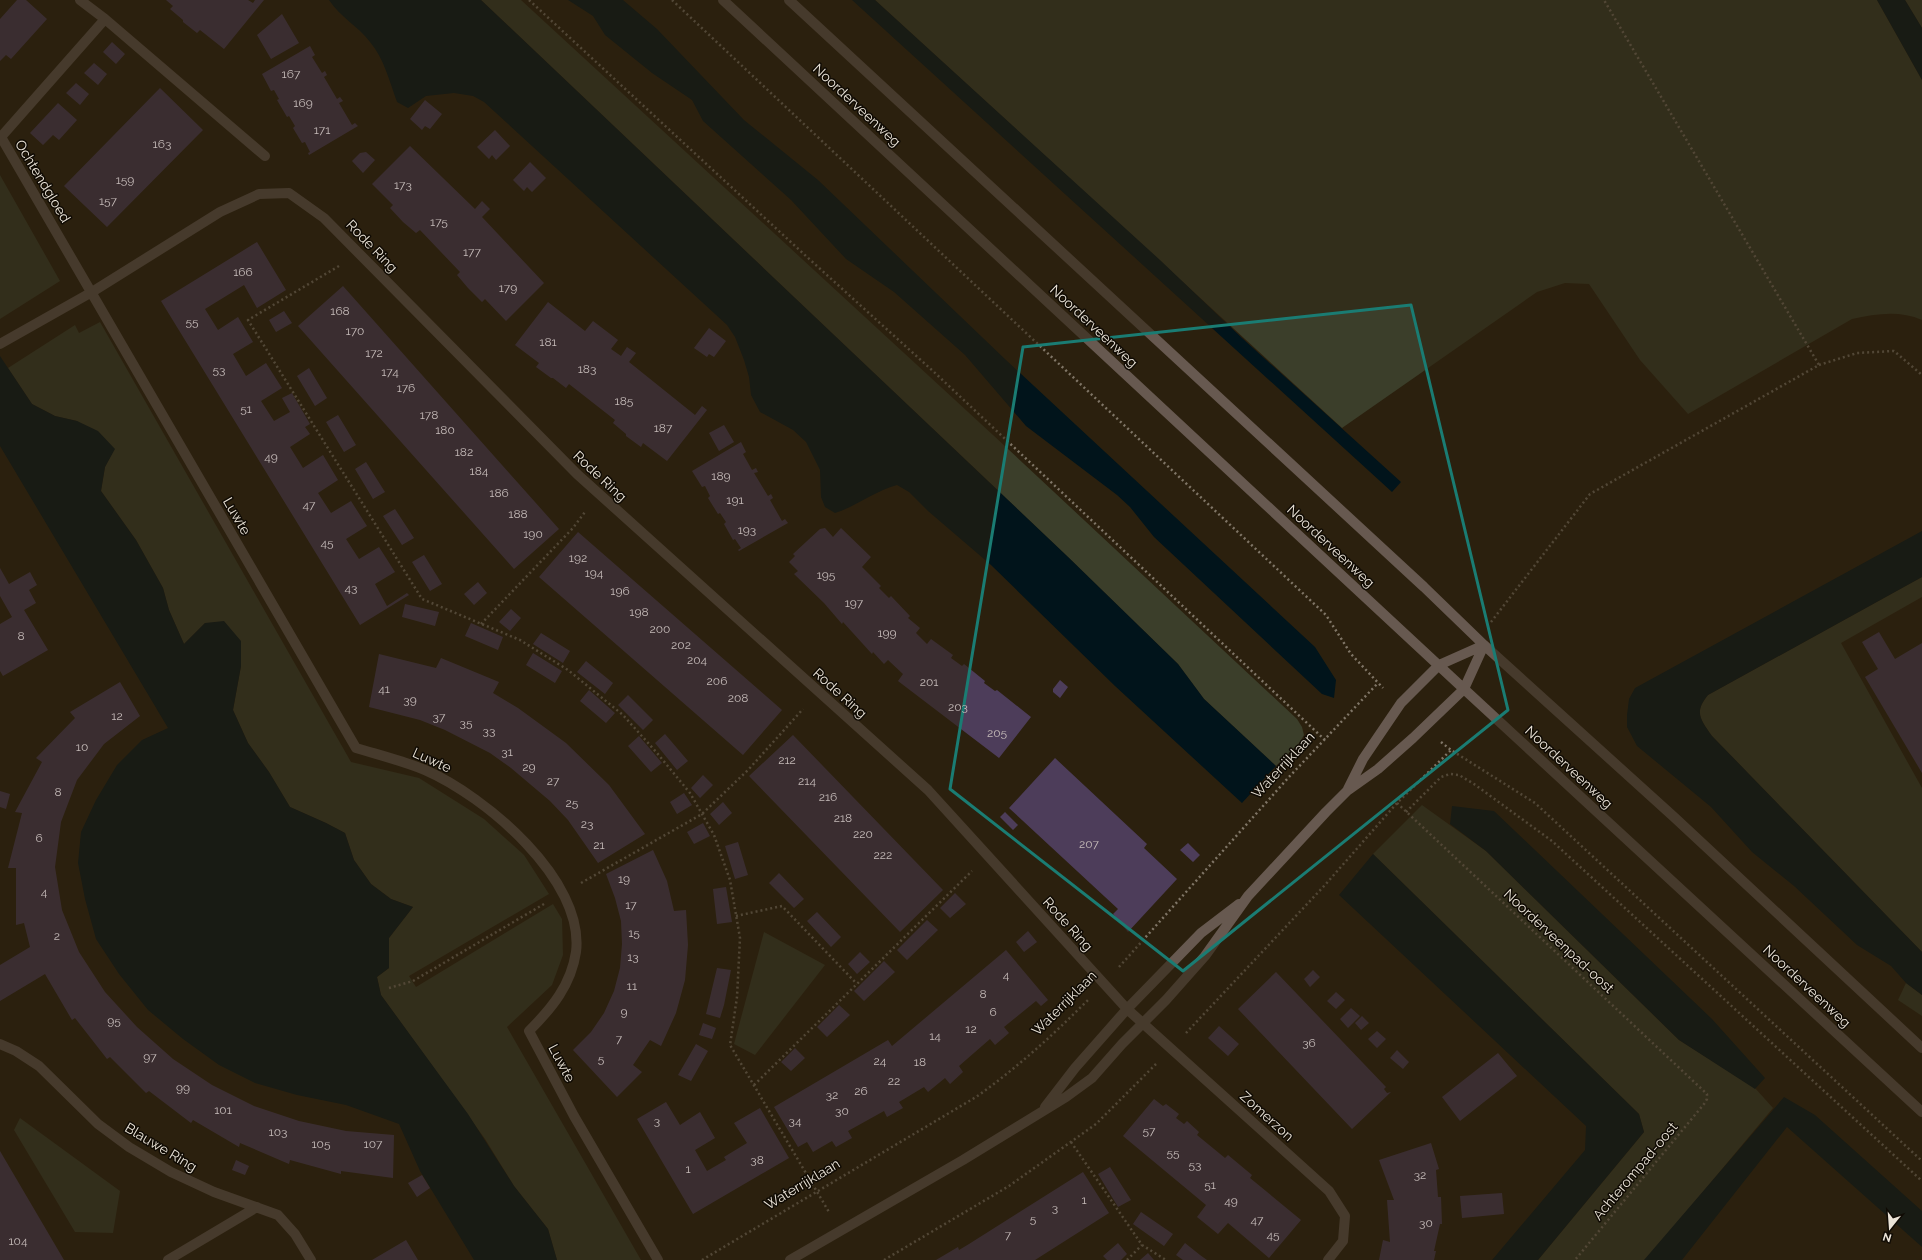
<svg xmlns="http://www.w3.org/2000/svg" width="1922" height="1260" viewBox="0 0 1922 1260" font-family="Raleway,sans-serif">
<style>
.green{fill:#3b3e2a}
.water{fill:#01141b}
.building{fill:#4d3d5a}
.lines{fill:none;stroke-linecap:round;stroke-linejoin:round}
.path{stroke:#807667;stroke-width:2.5;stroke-dasharray:2 3;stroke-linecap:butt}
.minor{stroke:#675950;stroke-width:10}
.marked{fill:none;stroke:#1a7c73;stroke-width:3;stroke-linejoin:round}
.labels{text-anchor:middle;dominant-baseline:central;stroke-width:3;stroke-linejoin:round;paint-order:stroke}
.number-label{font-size:12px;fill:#c4bab8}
.street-label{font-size:14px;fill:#ebe4d8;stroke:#100b04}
</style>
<rect width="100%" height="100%" fill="#2b200e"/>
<path class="green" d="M481 0H521L993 435 1297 719 1302 727 1304 735 1300 742 1276 766 1204 699 1178 664 1068 557Z
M875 0H1877L1922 80V320C1899 310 1876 314 1852 319L1688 414 1640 360 1589 284 1565 283 1537 292 1342 428Z
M1905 0H1922V28Z
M0 175 60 281 0 319Z
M100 322 351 762 419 778 484 819 524 855 549 894 409 976 416 987 553 904 562 919 563 955 552 985 507 1027 641 1260H557L548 1229 514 1186 485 1139 381 995 377 977 389 968V938L413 907 391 899 371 884 354 860 345 833 326 823 290 807 269 772 248 743 233 710 241 666 205 623 184 644 169 610 163 588 136 540 101 491 105 467 114 449 77 421 55 416 32 404 8 368 75 325 79 333Z
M1922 577V597L1841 643 1922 788V952L1712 736C1700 719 1694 712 1708 695Z
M1422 805 1486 851 1679 1040 1755 1088 1773 1108 1646 1260H1538L1644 1132 1639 1114 1373 854Z
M764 932 825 965 755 1055 734 1044Z
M1906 983 1922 995V1016L1898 1000Z
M20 1118 120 1191 113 1233 75 1232 14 1130Z"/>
<path class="water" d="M329 0H481L1068 557 1178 664 1204 699 1276 766 1242 803 1115 686 991 565 928 511 909 492 897 485C875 491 857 506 835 513L825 507 821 497 820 470 806 442 793 430 760 412 751 395 749 377 744 360 735 337 727 325 484 102 473 96 454 93 426 96 408 108 397 102C390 83 384 58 370 42 358 26 340 17 329 0Z
M568 0H623L657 29 744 120 818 180 1006 360 1315 647 1336 680 1334 698 1322 694 1154 537 1130 507 1117 495 1026 426 965 355 894 292 846 259 791 200 703 121 692 100 652 73 605 35 593 16Z
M852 0H875L1160 260 1242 338 1401 482 1392 492Z
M1877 0H1905L1922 28V80Z
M0 356 32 404 55 416 77 421 98 431 115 449 105 467 101 491 136 540 163 588 169 610 184 644 205 623 224 621 241 641V666L233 710 248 743 269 772 290 807 326 823 345 833 354 860 371 884 391 899 413 907 389 938V968L377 977 381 995 468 1114 514 1186 548 1229 557 1260H474L420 1171 399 1124 346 1105 297 1095 255 1083 219 1065 183 1039 148 1010 119 974 96 939 85 899 78 863 81 832 96 800 117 765 142 740 168 728 0 446Z
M1922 531V577L1708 695C1694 712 1700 719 1712 736L1922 952V995L1906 983 1891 966 1857 945 1794 886 1752 852 1711 807 1637 746 1627 727V715L1629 699 1635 688Z
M1452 806 1494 811 1712 1019 1765 1078 1755 1089 1679 1040 1486 851 1450 824Z
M1373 854 1639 1114 1644 1132 1538 1260H1492L1585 1150 1586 1126 1339 895Z
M1784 1097 1815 1115 1922 1211V1247L1787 1127 1682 1260H1644Z"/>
<path class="building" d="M17 0H26L47 19 11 59 6 55 0 61V19Z
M166 0H248L253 3 255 0H264L224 49 200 30 197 33 183 22V20L170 9 173 6Z
M282 14 299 43 271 59 257 35Z
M112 42 125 54 116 64 103 52Z
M310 46 315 55 312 57 322 73 325 71 327 75 324 77 337 99 340 97 343 101 339 103 352 125 355 123 358 126 309 155 308 153 310 152 305 142 302 143 293 128 295 126 289 116 287 117 277 100 279 99 274 90 271 91 262 74Z
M94 63 107 74 98 85 84 73Z
M76 83 89 94 80 105 66 93Z
M160 88 203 130 107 227 64 186Z
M425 100 442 114 430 129 425 126 422 130 410 119Z
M58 103 77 120 59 140 53 135 43 145 30 133Z
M495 130 510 146 496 160 492 155 489 159 477 147Z
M410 146 475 209 482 201 490 209 482 217 544 283 506 321 485 299 482 302 468 288 457 275 460 272 420 230 416 233 403 222 390 208 393 205 372 184Z
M366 152 375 160 363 173 352 161 360 153Z
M530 162 546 178 532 192 527 187 524 191 513 180Z
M257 242 286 290 257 308 244 285 205 309 218 330 238 317 253 342 233 354 246 376 266 363 282 388 261 401 274 421 290 412 282 398 292 393 310 424 305 427 310 434 290 447 303 468 323 455 338 480 318 493 331 513 351 501 367 526 346 539 359 559 379 547 395 572 375 584 387 606 407 593 409 595 360 625 161 301Z
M343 286 559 529 514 569 298 326Z
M548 302 585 331 593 321 618 340 611 349 621 356 627 347 636 353 629 362 695 415 702 406 707 410 667 461 643 443 641 447 626 436V434L613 423 615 420 569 384 566 388 553 378H551L536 367 539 363 515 345Z
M284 311 292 323 276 332 269 320Z
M709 328 726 341 714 357 709 354 707 357 694 348Z
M309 368 327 398 315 406 297 376Z
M338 415 356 445 344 452 326 422Z
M724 425 734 442 719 451 709 433Z
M741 442 746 452 743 454 752 470 756 468 758 472 754 473 768 496 771 494 773 498 770 500 782 521 785 519 788 523 739 551 738 550 741 548 735 539 733 540 724 524 726 522 720 513 718 514 708 498 710 496 705 486 702 487 692 471Z
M366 462 385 492 373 499 355 469Z
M395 509 414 538 402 545 383 516Z
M825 528 833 537 841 528 871 557 862 567 881 586 879 588 889 598 891 596 910 616 908 618 920 628 916 633 927 644 931 639 953 655 951 658 962 666 964 664 985 681 984 683 995 691 997 690 1031 717 999 758 898 681 903 674 888 660 884 664 873 652 872 654 843 622 842 624 824 603 794 574 798 571 789 562 795 556 793 554 820 529Z
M578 532 782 710 743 755 539 577Z
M424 555 442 584 430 591 412 562Z
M0 568 9 584 30 572 37 585 29 590 36 603 24 610 48 650 3 676 0 671V624L12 617 0 596Z
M478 582 487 593 474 605 464 594Z
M405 604 439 612 435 626 402 617Z
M511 609 521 618 510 631 499 622Z
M471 623 503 637 498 650 465 636Z
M1879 632 1895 659 1922 643V773L1865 677 1878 669 1862 642Z
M541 633 570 651 563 663 533 644Z
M533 653 562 671 555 683 526 665Z
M379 654 436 668 441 658 499 682 493 693 518 708 566 743 609 785 645 834 598 863 568 820 550 801 511 768 490 753 445 730 420 720 369 707Z
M586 661 613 683 605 694 577 672Z
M1060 680 1068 687 1060 698 1053 692V689Z
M120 682 140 716 104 744 77 780 61 822 55 867 62 910 79 952 105 992 137 1027 173 1059 212 1085 254 1106 299 1121 346 1131 394 1135 393 1178 341 1171V1174L290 1160 289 1164 240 1143 239 1147 193 1120 191 1123 149 1091 146 1093 110 1057 107 1059 75 1018 72 1020 45 974 0 1001V965L30 947 24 923 16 925V868H8L22 813 15 812 42 762 36 758 75 718 70 712Z
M589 690 615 713 606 723 580 701Z
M628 695 653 720 643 730 618 705Z
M665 734 688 761 677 770 655 743Z
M793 735 943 890 900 932 749 776Z
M639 736 662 763 651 772 628 746Z
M1055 758 1147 844 1144 848 1177 879 1128 932 1113 914 1118 909 1009 808Z
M703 775 713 785 700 798 691 788Z
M0 791 10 794 6 809 0 807Z
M684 793 692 805 677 814 670 802Z
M723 802 732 813 719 825 710 814Z
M1005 812 1018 825 1013 830 1000 817Z
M703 823 710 836 694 844 687 832Z
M738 842 748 875 735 879 725 846Z
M1188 843 1200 855 1193 862 1180 850Z
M653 850 667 881 674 911 686 910 688 945 685 980 676 1013 661 1046 650 1040 633 1065 642 1072 617 1097 573 1050 591 1032 604 1013 614 991 620 968 622 944 621 921 615 898 606 874Z
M779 873 804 899 794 908 769 883Z
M726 887 732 922 717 924 713 889Z
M955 893 966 904 950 918 940 908Z
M817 912 841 937 831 947 807 921Z
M927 920 938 930 907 960 897 950Z
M1028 931 1037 942 1024 952 1016 942Z
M1006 950 1048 1000 1041 1006 1036 1001 1004 1027 1009 1033 995 1045 990 1039 959 1066 963 1072 950 1084 945 1078 928 1092 924 1087 899 1102 903 1108 887 1117 884 1111 848 1131 852 1138 836 1147 832 1141 813 1152 807 1142 798 1147 774 1107 888 1040 892 1046Z
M860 952 870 962 857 974 848 964Z
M884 961 895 972 864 1001 854 991Z
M717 968 731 970 724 1005 720 1018 706 1014Z
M1313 970 1320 977 1310 987 1304 979Z
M1276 972 1386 1087 1384 1089 1387 1093 1391 1092 1352 1129 1238 1009Z
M1336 992 1345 1000 1336 1009 1327 1001Z
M839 1005 850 1015 827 1037 817 1027Z
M1351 1008 1360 1016 1348 1028 1340 1019Z
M1362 1016 1369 1023 1361 1030 1355 1023Z
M703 1023 716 1028 712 1039 699 1035Z
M1219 1026 1239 1044 1228 1056 1208 1038Z
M1377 1031 1386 1039 1377 1048 1368 1039Z
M696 1044 708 1051 691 1081 678 1075Z
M795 1048 805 1058 791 1071 781 1062Z
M1397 1050 1409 1062 1403 1069 1390 1058Z
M1498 1053 1517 1076 1460 1121 1442 1097Z
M1154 1099 1163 1106 1166 1104 1179 1114 1176 1118 1184 1124 1187 1121 1199 1132 1197 1135 1225 1158 1228 1155 1252 1175 1250 1178 1301 1220 1269 1258 1228 1223 1218 1234 1197 1217 1206 1205 1123 1136Z
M666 1102 680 1125 700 1112 715 1138 695 1150 707 1171 726 1160 724 1157 747 1143 734 1123 760 1108 789 1158 693 1214 637 1119Z
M1431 1143 1439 1169 1436 1170 1438 1197H1441L1442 1224H1440L1434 1251H1436L1434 1260H1379L1383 1240 1390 1242 1387 1200H1394L1379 1160Z
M0 1151 37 1214 64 1260H0Z
M236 1160 249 1166 245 1175 232 1170Z
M1110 1167 1131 1200 1118 1207 1098 1174Z
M1083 1172 1109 1213 1035 1260H936L958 1247 959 1250 969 1244Z
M422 1175 430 1188 417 1197 408 1183Z
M1502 1193 1504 1214 1462 1218 1460 1196Z
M1141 1212 1173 1234 1164 1246 1133 1224Z
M406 1240 418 1260H372Z
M1118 1243 1127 1254 1121 1260H1107L1103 1256Z
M1185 1243 1200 1255 1207 1260H1183L1176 1255Z
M1148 1253 1154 1260H1140Z"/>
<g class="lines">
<path class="path" d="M529 0 807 257 934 372 1325 740
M672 0 1326 615 1351 654 1383 688
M339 266 248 320 422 599 520 640 568 670 623 715 657 753 690 793 714 835 730 880 740 938 737 997 730 1045 829 1212
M1819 365 1857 353 1894 351 1922 375
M1491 622 1590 494 1819 365 1604 0
M481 624 573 528 585 512
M1441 742 1451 750 1535 803 1922 1161
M1397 803 1707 1094V1099L1704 1104 1575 1260
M1406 812 1441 777 1450 774 1459 775 1474 784 1552 841 1922 1181
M581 883 702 814 748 770 803 709
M736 916 782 906 857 984
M1119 967 1289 777 1378 683
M389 988 413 981 544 904
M1186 1033 1325 885 1397 803 1451 750
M754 1085 972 871
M1071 1142 1142 1245 1166 1260
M702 1260 976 1097C1017 1068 1053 1035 1089 999
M884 1260 1009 1186 1096 1124 1156 1064
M1127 1260 1142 1245"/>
<path class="minor" d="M80 0 105 19 1 137 356 748C379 755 403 761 425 770 485 796 585 880 576 952 571 985 552 1008 529 1031L574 1116 658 1260
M723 0 1464 689 1922 1112
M789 0 1424 587 1484 645 1674 817 1922 1048
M105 19 265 156
M0 344 92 292 220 212 259 194 289 193 324 218 577 474 928 790 1127 1009 1329 1191 1345 1216 1343 1241 1328 1260
M1348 789 1363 759 1401 703 1439 665 1484 645
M0 1044 16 1051 39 1066 98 1124 129 1147 171 1172 214 1192 278 1215 295 1234 311 1260
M1045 1107 1075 1068 1127 1009 1201 933 1239 904
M168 1260 257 1207
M790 1260 963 1160 1066 1097 1092 1078 1122 1044 1166 1000 1205 956 1248 896 1326 812 1347 791 1378 769 1413 738 1464 689 1484 645"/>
</g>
<path d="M0 0H1922V1260H0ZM1411 305 1508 710 1183 971 950 789 1023 347Z" fill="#2b200e" fill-opacity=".55" fill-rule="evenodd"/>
<path class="marked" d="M1411 305 1508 710 1183 971 950 789 1023 347Z"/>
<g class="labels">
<g class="number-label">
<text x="291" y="74">167</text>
<text x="303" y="103">169</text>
<text x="322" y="130">171</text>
<text x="162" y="144">163</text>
<text x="125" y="180">159</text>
<text x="403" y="185">173</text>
<text x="108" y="201">157</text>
<text x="439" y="222">175</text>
<text x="472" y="252">177</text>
<text x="243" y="272">166</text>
<text x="508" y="288">179</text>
<text x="340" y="311">168</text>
<text x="192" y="322">55</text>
<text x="355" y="331">170</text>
<text x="548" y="342">181</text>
<text x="374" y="353">172</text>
<text x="587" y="369">183</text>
<text x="219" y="370">53</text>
<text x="390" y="372">174</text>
<text x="406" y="388">176</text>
<text x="624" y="401">185</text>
<text x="246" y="409">51</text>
<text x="429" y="415">178</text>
<text x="663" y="428">187</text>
<text x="445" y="430">180</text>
<text x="464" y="452">182</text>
<text x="271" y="457">49</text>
<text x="479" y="471">184</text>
<text x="721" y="476">189</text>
<text x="499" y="493">186</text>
<text x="735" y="500">191</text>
<text x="309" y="505">47</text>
<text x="518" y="514">188</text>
<text x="747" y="530">193</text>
<text x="533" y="534">190</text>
<text x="327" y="543">45</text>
<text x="578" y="558">192</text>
<text x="594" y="573">194</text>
<text x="826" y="575">195</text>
<text x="351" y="588">43</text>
<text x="620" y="591">196</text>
<text x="854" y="603">197</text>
<text x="639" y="612">198</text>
<text x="660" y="629">200</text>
<text x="887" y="633">199</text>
<text x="21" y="636">8</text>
<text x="681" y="645">202</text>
<text x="697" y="660">204</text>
<text x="717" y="681">206</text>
<text x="929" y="682">201</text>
<text x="384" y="689">41</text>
<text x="738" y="698">208</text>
<text x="410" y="700">39</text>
<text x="958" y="707">203</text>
<text x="117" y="716">12</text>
<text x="439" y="717">37</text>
<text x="466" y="723">35</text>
<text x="489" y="731">33</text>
<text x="997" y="733">205</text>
<text x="82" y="747">10</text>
<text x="507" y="752">31</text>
<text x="787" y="760">212</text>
<text x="529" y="767">29</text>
<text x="553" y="781">27</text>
<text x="807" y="781">214</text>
<text x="58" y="792">8</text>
<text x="828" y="797">216</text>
<text x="572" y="803">25</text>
<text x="843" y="818">218</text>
<text x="587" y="824">23</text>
<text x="863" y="834">220</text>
<text x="39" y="838">6</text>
<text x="1089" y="844">207</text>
<text x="599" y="845">21</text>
<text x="883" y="855">222</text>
<text x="624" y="879">19</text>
<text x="44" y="892">4</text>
<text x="631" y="905">17</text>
<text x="634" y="933">15</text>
<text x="57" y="936">2</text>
<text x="633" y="957">13</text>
<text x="1006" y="975">4</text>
<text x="632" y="986">11</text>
<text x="983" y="994">8</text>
<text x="624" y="1012">9</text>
<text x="993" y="1012">6</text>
<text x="114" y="1021">95</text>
<text x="971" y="1029">12</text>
<text x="935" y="1036">14</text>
<text x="619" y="1039">7</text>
<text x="1309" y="1043">36</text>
<text x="150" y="1057">97</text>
<text x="601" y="1059">5</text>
<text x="880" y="1061">24</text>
<text x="920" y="1062">18</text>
<text x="894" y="1081">22</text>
<text x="183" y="1088">99</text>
<text x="861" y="1091">26</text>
<text x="832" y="1095">32</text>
<text x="223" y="1110">101</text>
<text x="842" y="1111">30</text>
<text x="657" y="1121">3</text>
<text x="795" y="1121">34</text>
<text x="1149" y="1131">57</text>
<text x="278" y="1132">103</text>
<text x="321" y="1144">105</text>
<text x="373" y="1144">107</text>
<text x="1173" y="1153">55</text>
<text x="757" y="1160">38</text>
<text x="1195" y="1165">53</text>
<text x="688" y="1169">1</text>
<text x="1420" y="1175">32</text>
<text x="1210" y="1185">51</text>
<text x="1084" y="1200">1</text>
<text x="1231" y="1201">49</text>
<text x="1055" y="1208">3</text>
<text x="1033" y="1219">5</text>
<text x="1257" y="1220">47</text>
<text x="1426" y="1223">30</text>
<text x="1008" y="1235">7</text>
<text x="1273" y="1235">45</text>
<text x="18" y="1241">104</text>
</g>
<g class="street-label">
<text transform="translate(857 105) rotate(43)">Noorderveenweg</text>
<text transform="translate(43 181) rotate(59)">Ochtendgloed</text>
<text transform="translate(372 246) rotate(46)">Rode Ring</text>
<text transform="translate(1094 326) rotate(43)">Noorderveenweg</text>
<text transform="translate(600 476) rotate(43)">Rode Ring</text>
<text transform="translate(237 516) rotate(60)">Luwte</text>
<text transform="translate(1331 546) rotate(43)">Noorderveenweg</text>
<text transform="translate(840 693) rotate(42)">Rode Ring</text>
<text transform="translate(432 760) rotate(24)">Luwte</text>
<text transform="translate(1283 765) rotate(-47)">Waterrijklaan</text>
<text transform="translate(1569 767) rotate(43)">Noorderveenweg</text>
<text transform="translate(1068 924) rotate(48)">Rode Ring</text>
<text transform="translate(1559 941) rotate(43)">Noorderveenpad-oost</text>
<text transform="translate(1807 986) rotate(43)">Noorderveenweg</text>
<text transform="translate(1064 1003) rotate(-45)">Waterrijklaan</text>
<text transform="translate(562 1063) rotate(62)">Luwte</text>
<text transform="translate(1267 1116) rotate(42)">Zomerzon</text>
<text transform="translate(161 1147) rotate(31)">Blauwe Ring</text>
<text transform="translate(1635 1171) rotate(-50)">Achterompad-oost</text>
<text transform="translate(802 1184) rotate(-31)">Waterrijklaan</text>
</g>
</g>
<g transform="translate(1890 1228) rotate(197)" stroke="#100b04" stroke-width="3" paint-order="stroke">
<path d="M0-3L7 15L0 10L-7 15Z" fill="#ebe4d8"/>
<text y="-6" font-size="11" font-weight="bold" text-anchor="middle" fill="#ebe4d8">N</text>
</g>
</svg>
